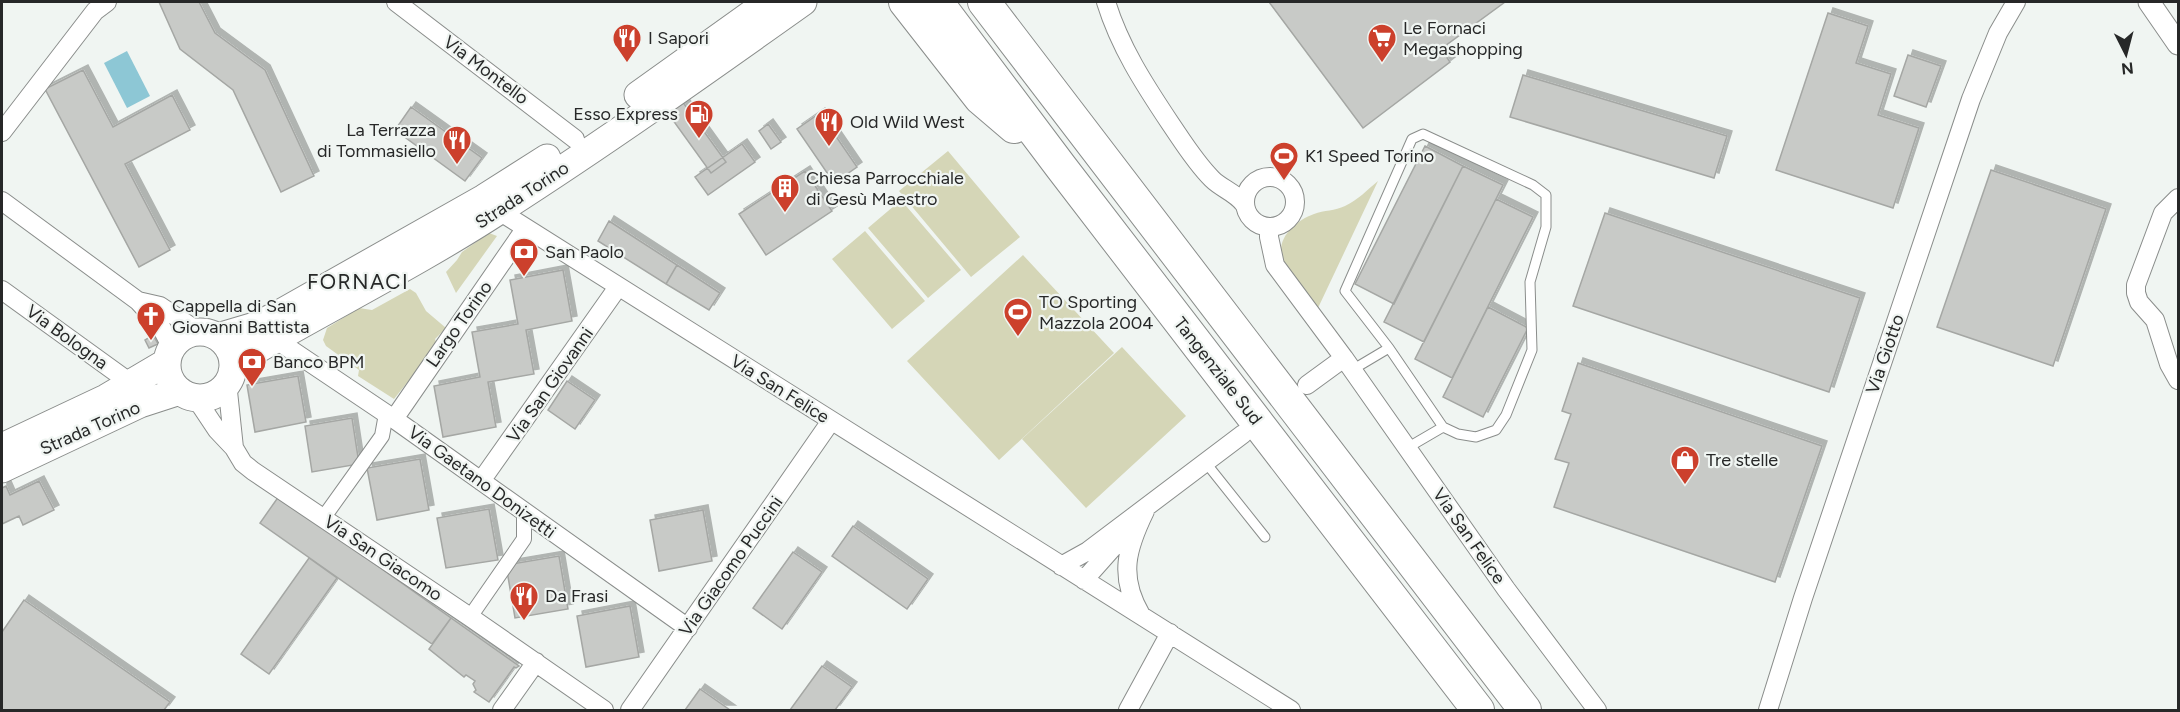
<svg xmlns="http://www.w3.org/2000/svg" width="2180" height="712" viewBox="0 0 2180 712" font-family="Figtree,sans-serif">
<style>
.green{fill:#d5d6b7}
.water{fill:#8dc7d5}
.building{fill:#c8cac7;stroke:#a5a7a4;stroke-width:1.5;filter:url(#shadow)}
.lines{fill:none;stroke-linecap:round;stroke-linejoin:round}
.service-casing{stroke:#8a8d8b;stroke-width:11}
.pedestrian-casing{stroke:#8a8d8b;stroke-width:16}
.minor-casing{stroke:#8a8d8b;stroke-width:20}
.tertiary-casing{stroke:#8a8d8b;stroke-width:23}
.primary-casing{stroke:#8a8d8b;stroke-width:29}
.motorway-casing{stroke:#8a8d8b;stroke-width:34}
.service{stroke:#fff;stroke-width:9}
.pedestrian{stroke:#fff;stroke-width:14}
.minor{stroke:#fff;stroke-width:18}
.tertiary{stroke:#fff;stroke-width:21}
.primary{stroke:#fff;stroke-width:27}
.motorway{stroke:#fff;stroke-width:32}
.labels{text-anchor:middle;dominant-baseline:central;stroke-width:4.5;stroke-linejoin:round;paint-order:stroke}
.poi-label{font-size:18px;fill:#272828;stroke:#f0f5f2;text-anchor:start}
.street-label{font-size:18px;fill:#272828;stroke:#f0f5f2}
.quarter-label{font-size:21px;letter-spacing:1.5px;fill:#272828;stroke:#f0f5f2}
</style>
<defs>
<filter id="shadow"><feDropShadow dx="5" dy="-5" stdDeviation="0" flood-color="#0004"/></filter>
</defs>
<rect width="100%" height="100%" fill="#f0f5f2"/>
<path class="green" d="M948 151 1020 237 971 277 899 191Z
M1378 181 1318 308C1307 294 1292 279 1284 263 1273 241 1294 221 1314 214 1324 210 1335 211 1345 206 1358 200 1367 190 1378 181Z
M901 200 961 270 928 298 868 228Z
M865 231 925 301 892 329 832 259Z
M489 233 497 236 456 293 446 272 457 260 462 252Z
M1023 255 1114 353 999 460 907 361Z
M410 289 416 293 426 311 446 328 435 339 437 345 394 399 358 376 359 370 326 346 323 340 327 328 359 308 372 310Z
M1122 347 1186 416 1086 508 1022 439Z"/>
<path class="water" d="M127 51 150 96 127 108 104 63Z"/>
<path class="building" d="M159 2H199L215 33 265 70 314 176 281 192 233 90 180 49Z
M1269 2H1505L1441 49 1450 62 1363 128Z
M1828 13 1868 26 1856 63 1891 74 1878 115 1919 128 1893 208 1776 170Z
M1908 55 1941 66 1926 107 1894 96Z
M83 70 113 127 172 95 190 130 125 164 170 250 139 267 45 89Z
M1523 75 1727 136 1714 178 1510 117Z
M682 101 726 162 711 173 667 112Z
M411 107 482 158 465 181 395 130Z
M820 113 857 167 834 183 797 129Z
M768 124 781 142 771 149 759 131Z
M742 144 755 162 708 195 695 177Z
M1425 146 1463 166 1394 304 1355 284Z
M1463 166 1503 185 1424 342 1384 322Z
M1991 170 2106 209 2053 366 1937 327Z
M805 171 832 211 766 255 739 214Z
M1496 199 1533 217 1452 378 1415 359Z
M1605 213 1860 298 1829 392 1573 306Z
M609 221 677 265 666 284 598 241Z
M677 265 720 293 709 310 666 284Z
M563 270 572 321 526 330 534 374 488 382 496 427 443 437 434 386 480 377 472 332 518 324 510 280Z
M1488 307 1528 328 1483 417 1443 397Z
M153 335 158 344 149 348 145 340Z
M1578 363 1822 446 1775 582 1554 507 1569 463 1555 459 1571 414 1562 411Z
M298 376 306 422 255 432 247 385Z
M567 381 595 400 575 429 548 410Z
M352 418 359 464 312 472 305 426Z
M420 459 429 510 377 520 367 468Z
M39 481 54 510 23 525 19 516 2 524V488L6 486 10 495Z
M279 496 451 618 432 644 260 523Z
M489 509 498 560 446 568 437 518Z
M703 510 712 561 659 571 650 520Z
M853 526 928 579 907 609 832 556Z
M793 552 822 572 782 629 753 608Z
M559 556 568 609 515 618 506 565Z
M309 558 337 578 269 674 241 654Z
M24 600 170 702 164 710H2V632Z
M630 606 639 657 586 667 577 616Z
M451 618 519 666 516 668 514 667 489 702 474 692 476 690 473 684 475 681 466 675 464 677 429 649Z
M822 666 852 687 835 710H790Z
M700 689 730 710H685Z"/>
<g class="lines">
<g class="service-casing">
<path id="service" d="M1352 370 1389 348
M1407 448 1443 427 1458 434 1476 437 1496 430 1506 415 1532 350 1530 282 1546 227V195L1533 185 1423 134 1412 139 1345 291 1389 348 1443 427
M1206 463 1265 537"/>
</g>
<g class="pedestrian-casing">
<path id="pedestrian" d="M324 517 382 436 386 414
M470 617 524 539V512"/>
</g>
<g class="minor-casing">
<path id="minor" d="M396 2 575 139
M1106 2C1120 47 1144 84 1170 123 1183 142 1195 162 1212 179 1222 189 1235 192 1244 204
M2 132 95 11 107 2
M1245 202a25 25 0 1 1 50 0a25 25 0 1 1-50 0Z
M2178 198 2163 213 2136 285V293L2139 302 2155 320 2169 364 2178 380
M2 201 138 301 160 325 172 348
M499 211 1291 710
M1269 227V237L1275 265 1344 358 1506 589 1597 710
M2 290 132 384
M138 301 160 306 199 332
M275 339 394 419 688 628
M1307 385 1344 358
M195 397 217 430 234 448 227 382
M394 419 525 229
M234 448 243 463 253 471 470 617 604 710
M481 481 618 287
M1061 566 1088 551 1243 434
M1084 580 1132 526
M1141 615C1118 576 1127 548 1145 511
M502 710 536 662
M630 710 831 421
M1128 710 1170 633
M1768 710 1803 598 1971 99 1998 33 2016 2"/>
</g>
<g class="tertiary-casing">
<path id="tertiary" d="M2149 2 2178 44"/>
</g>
<g class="primary-casing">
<path id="primary" d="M638 95 768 2
M167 365a33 33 0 1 1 66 0a33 33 0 1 1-66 0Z
M218 337 255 326 277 315 484 198 547 158
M232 372 245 358 260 348C340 302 423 260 500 210 603 144 703 73 803 2
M2 447 106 398 167 362
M2 469 140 404 180 391"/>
</g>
<g class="motorway-casing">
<path id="motorway" d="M905 2 980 98 1014 127
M937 2 1061 167 1478 710
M984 2 1525 710"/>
</g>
<use href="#service" class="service"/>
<use href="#pedestrian" class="pedestrian"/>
<use href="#minor" class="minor"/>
<use href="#tertiary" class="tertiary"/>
<use href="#primary" class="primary"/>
<use href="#motorway" class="motorway"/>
</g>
<defs>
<g id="restaurant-pin" transform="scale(1.5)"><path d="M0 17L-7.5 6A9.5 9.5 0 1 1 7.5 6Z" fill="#cc402c" stroke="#f0f5f2"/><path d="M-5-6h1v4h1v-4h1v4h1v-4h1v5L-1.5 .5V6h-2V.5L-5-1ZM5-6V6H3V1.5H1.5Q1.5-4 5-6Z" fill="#fff"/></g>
<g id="supermarket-pin" transform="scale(1.5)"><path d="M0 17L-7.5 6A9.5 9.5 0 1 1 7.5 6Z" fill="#cc402c" stroke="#f0f5f2"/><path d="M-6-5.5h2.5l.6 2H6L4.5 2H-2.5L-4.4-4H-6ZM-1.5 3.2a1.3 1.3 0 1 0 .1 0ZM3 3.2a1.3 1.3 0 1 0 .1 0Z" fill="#fff"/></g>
<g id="fuel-pin" transform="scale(1.5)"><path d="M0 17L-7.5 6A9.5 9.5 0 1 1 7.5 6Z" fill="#cc402c" stroke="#f0f5f2"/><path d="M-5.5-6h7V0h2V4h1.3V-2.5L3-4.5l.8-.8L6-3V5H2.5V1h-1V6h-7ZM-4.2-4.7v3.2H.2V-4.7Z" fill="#fff"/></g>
<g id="stadium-pin" transform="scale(1.5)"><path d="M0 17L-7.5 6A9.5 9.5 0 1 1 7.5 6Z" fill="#cc402c" stroke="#f0f5f2"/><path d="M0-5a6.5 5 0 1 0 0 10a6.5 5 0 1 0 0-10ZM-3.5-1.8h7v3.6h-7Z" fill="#fff"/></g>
<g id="building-pin" transform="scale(1.5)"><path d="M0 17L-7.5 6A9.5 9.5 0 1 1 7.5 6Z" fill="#cc402c" stroke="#f0f5f2"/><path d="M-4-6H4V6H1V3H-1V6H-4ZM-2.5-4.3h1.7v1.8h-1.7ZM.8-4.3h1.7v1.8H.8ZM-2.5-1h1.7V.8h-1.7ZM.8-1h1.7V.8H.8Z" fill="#fff"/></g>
<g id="bank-pin" transform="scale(1.5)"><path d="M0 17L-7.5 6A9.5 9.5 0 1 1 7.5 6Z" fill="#cc402c" stroke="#f0f5f2"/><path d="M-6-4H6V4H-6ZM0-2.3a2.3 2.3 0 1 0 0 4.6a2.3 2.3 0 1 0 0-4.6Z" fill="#fff"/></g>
<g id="church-pin" transform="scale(1.5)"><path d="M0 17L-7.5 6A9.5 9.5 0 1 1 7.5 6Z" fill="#cc402c" stroke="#f0f5f2"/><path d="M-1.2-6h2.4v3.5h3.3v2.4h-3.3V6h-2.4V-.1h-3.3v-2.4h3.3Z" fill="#fff"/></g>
<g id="shop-pin" transform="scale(1.5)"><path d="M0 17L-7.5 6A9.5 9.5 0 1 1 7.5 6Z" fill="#cc402c" stroke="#f0f5f2"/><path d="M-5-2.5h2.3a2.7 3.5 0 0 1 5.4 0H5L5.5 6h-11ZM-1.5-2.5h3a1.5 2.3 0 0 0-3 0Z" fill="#fff"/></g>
</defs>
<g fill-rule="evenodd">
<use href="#restaurant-pin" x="627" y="38"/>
<use href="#supermarket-pin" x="1382" y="38"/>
<use href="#fuel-pin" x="699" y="114"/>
<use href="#restaurant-pin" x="829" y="122"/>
<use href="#restaurant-pin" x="457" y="140"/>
<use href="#stadium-pin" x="1284" y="156"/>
<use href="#building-pin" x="785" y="188"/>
<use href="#bank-pin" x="524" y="252"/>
<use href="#stadium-pin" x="1018" y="312"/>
<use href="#church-pin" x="151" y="316"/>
<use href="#bank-pin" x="252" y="362"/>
<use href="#shop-pin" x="1685" y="460"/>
<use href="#restaurant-pin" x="524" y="596"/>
</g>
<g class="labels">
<g class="poi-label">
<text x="1403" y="28">Le Fornaci<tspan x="1403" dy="21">Megashopping</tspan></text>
<text x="648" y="38">I Sapori</text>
<text x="678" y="114" text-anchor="end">Esso Express</text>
<text x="850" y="122">Old Wild West</text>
<text x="436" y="130" text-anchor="end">La Terrazza<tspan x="436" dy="21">di Tommasiello</tspan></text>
<text x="1305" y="156">K1 Speed Torino</text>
<text x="806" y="178">Chiesa Parrocchiale<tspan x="806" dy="21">di Gesù Maestro</tspan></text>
<text x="545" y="252">San Paolo</text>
<text x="1039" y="302">TO Sporting<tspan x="1039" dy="21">Mazzola 2004</tspan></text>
<text x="172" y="306">Cappella di San<tspan x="172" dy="21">Giovanni Battista</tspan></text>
<text x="273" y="362">Banco BPM</text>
<text x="1706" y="460">Tre stelle</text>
<text x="545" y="596">Da Frasi</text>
</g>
<g class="street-label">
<text transform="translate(486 70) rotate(37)">Via Montello</text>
<text transform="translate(522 195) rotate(-33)">Strada Torino</text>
<text transform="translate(459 324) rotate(-55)">Largo Torino</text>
<text transform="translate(67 337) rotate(36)">Via Bologna</text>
<text transform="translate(1885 354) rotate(-71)">Via Giotto</text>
<text transform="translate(1218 371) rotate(52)">Tangenziale Sud</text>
<text transform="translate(550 385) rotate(-55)">Via San Giovanni</text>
<text transform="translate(780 389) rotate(32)">Via San Felice</text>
<text transform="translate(90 428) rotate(-24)">Strada Torino</text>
<text transform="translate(482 482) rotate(36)">Via Gaetano Donizetti</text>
<text transform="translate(1469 536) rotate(55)">Via San Felice</text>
<text transform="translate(383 558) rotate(34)">Via San Giacomo</text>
<text transform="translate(731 566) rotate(-55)">Via Giacomo Puccini</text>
</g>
<g class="quarter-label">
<text x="358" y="281">FORNACI</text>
</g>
</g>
<rect width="2180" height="712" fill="none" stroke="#272828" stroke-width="6"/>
<g transform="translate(2126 54) rotate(174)" stroke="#f0f5f2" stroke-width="4.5" paint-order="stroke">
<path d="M0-4.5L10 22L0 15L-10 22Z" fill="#272828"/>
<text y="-9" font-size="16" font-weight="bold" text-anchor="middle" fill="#272828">N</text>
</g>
</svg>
